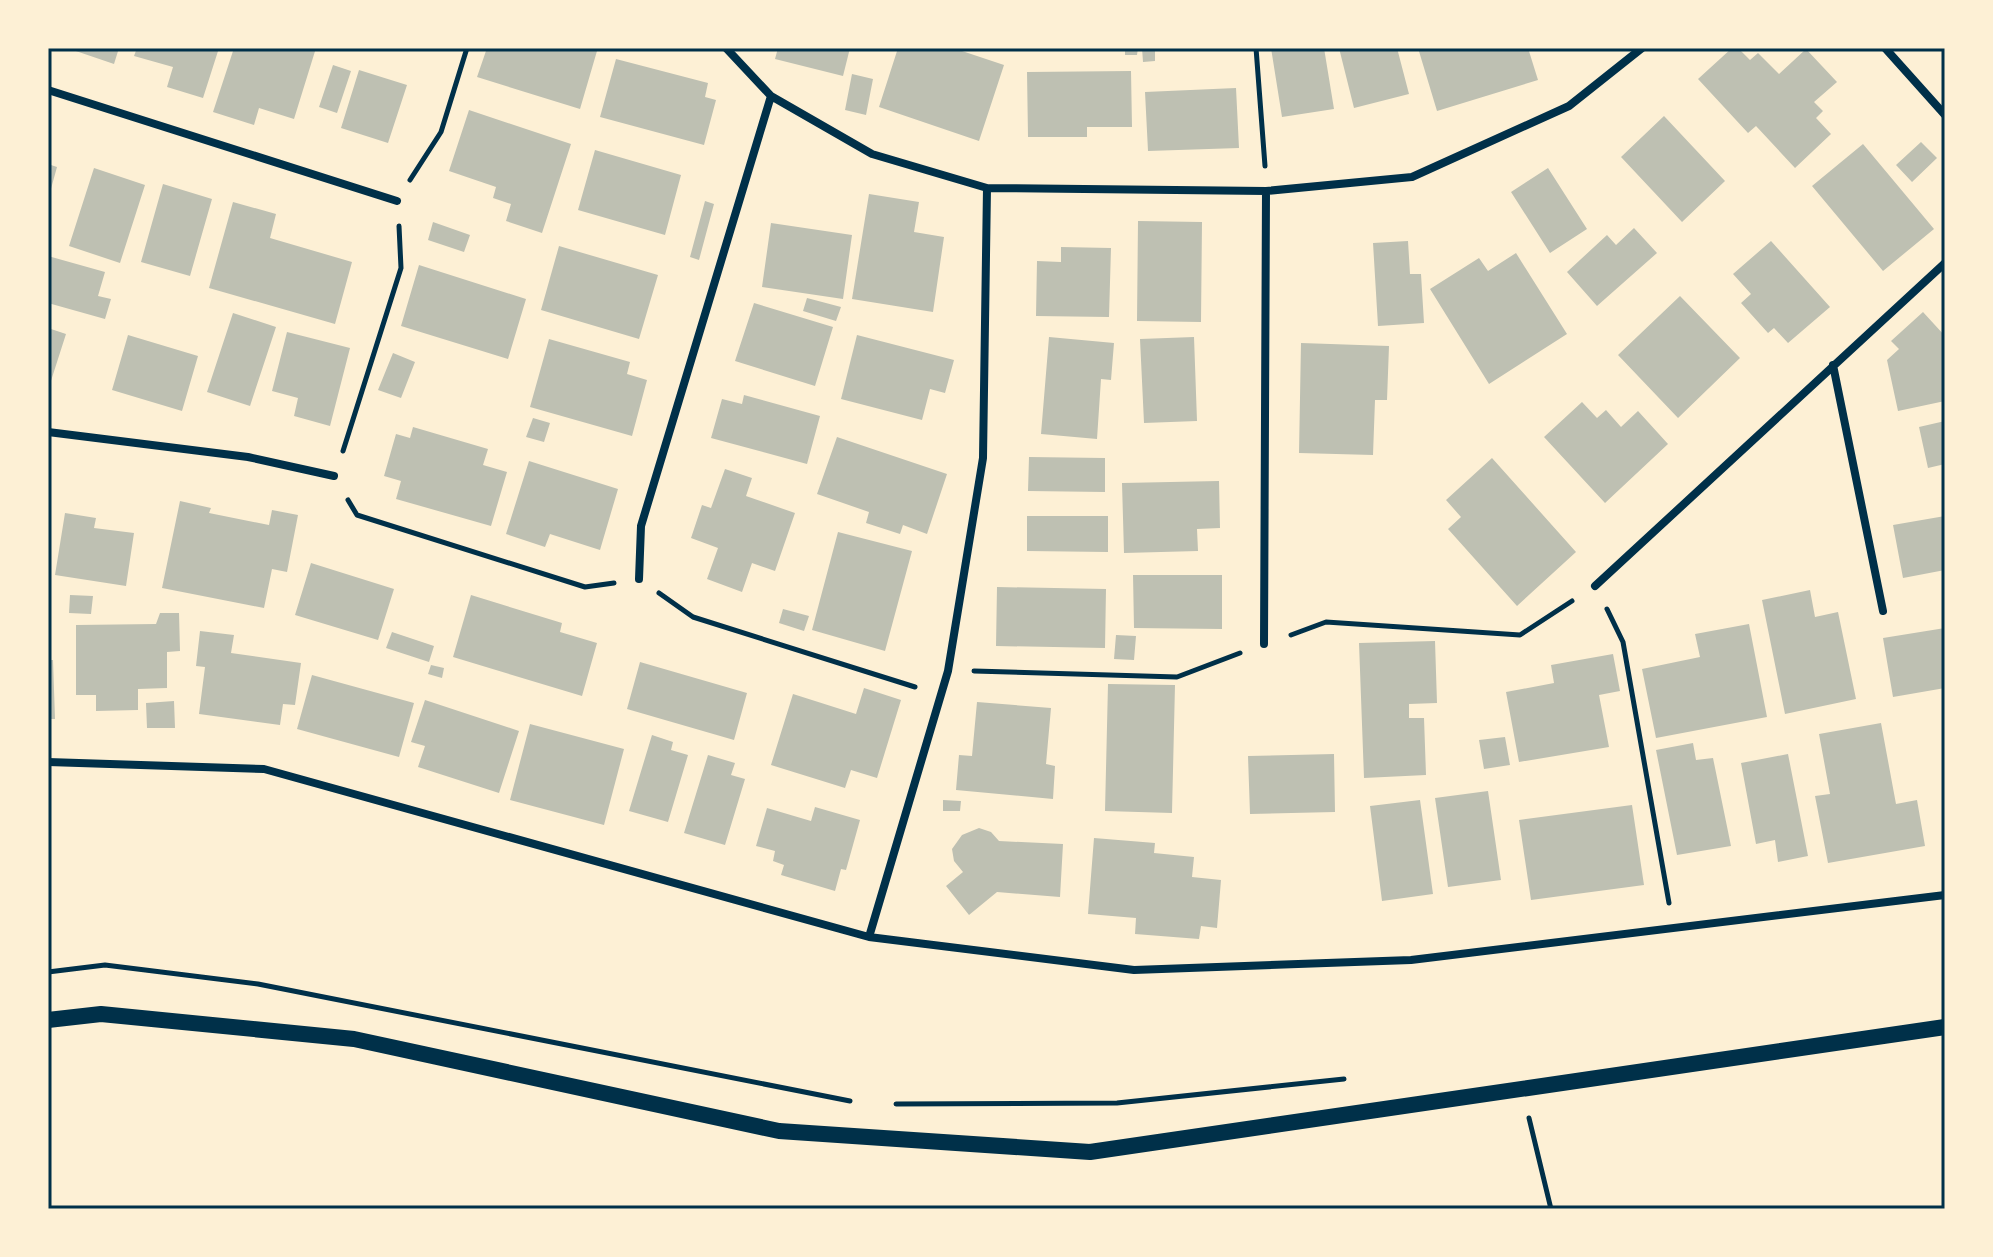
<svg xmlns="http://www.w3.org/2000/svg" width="1993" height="1257" viewBox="0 0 1993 1257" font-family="'Public Sans',sans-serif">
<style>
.building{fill:#bec0b2}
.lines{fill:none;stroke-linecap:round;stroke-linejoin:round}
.path{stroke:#003049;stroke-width:5}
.minor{stroke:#003049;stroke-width:8}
.secondary{stroke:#003049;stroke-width:16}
.neatline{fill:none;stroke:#003049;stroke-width:3}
</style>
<rect width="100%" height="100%" fill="#fdf0d5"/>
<path class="building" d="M67 48H119L114 64Z
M137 48H219L203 98 167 87 173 67 134 56Z
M234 48H316L294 119 259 108 254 125 213 112Z
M487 48 597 51 580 109 477 77Z
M778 48H850L843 76 775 59Z
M898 48H953L1004 65 979 141 879 107Z
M1125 48H1138L1137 55H1125Z
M1142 48H1155V61L1143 62Z
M1271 48H1324L1334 109 1282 117Z
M1339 48H1397L1409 94 1354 108Z
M1418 48H1528L1538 80 1437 111Z
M1732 48H1738L1750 60 1758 53 1779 74 1806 49 1837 82 1814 102 1823 111 1816 118 1831 134 1795 168 1756 126 1748 133 1698 79Z
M616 59 708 83 705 97 716 100 704 145 600 117Z
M333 65 351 71 337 113 319 107Z
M359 70 407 85 388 143 341 128Z
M1131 71 1132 127H1087V137H1028L1027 72Z
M852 74 873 79 866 115 845 110Z
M1236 88 1239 148 1148 151 1145 92Z
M469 110 571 144 542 233 506 221 511 204 493 198 496 187 449 171Z
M1664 116 1725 181 1682 222 1621 157Z
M1921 142 1937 158 1912 182 1896 165Z
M1863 144 1934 229 1883 271 1812 186Z
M595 150 681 175 665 235 578 210Z
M48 164 57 167 49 196H48Z
M94 168 145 185 120 263 69 246Z
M1548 168 1587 229 1550 253 1511 192Z
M163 184 212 199 190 276 141 262Z
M869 194 919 202 914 232 944 237 933 312 852 299Z
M705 201 714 204 699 260 690 257Z
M233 202 276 214 270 238 352 262 335 324 209 288Z
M1138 221 1202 222 1201 322 1137 321Z
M433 222 470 235 464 252 428 240Z
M771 223 852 235 843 299 762 287Z
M1634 228 1657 253 1597 306 1567 272 1607 235 1616 245Z
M1408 241 1410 274H1421L1424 323 1378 326 1373 243Z
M1771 241 1830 307 1788 343 1774 328 1768 333 1741 303 1751 294 1733 274Z
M559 246 658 275 639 339 541 310Z
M1061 247 1111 248 1109 317 1036 316 1037 261 1061 262Z
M1516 253 1567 334 1489 384 1430 289 1479 258 1488 271Z
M48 256 105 272 98 296 111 299 105 319 48 303Z
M419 265 526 299 508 359 401 326Z
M1680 296 1740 358 1678 418 1618 355Z
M807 298 841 307 836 321 803 311Z
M754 303 833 327 815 386 735 361Z
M1923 312 1945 336V401L1898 411 1887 360 1899 349 1891 341Z
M233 313 276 327 250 406 207 392Z
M48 328 66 334 49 387H48Z
M287 332 350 348 330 426 294 416 298 398 272 391Z
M128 335 198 356 182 411 112 390Z
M857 335 954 360 945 393 930 389 922 420 841 399Z
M1049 337 1114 343 1111 380 1101 379 1097 439 1041 434Z
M1194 337 1197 421 1144 423 1140 339Z
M549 339 630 362 627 374 647 380 632 436 530 407Z
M1301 343 1389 346 1387 400H1375L1373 455 1299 453Z
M393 353 415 362 401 398 378 390Z
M744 395 820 416 807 464 711 438 722 399 742 404Z
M1582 402 1597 418 1606 410 1621 427 1638 411 1668 444 1605 503 1544 437Z
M533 418 550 423 544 442 526 437Z
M1945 421V464L1928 468 1919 427Z
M413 427 488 449 483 465 507 472 491 526 396 499 401 481 384 476 396 434 410 438Z
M837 437 947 474 927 534 903 525 900 534 866 523 869 512 817 494Z
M1029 457 1105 458V492L1028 491Z
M1492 458 1576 552 1517 606 1448 529 1461 517 1446 500Z
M529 461 618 489 600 550 550 534 545 547 506 534Z
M725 469 752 478 746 496 795 513 775 571 752 563 742 592 707 579 718 548 691 538 702 505 711 508Z
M1219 481 1220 528 1197 529 1198 551 1124 553 1122 483Z
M180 501 211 508 209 513 269 525 272 510 298 515 287 572 272 569 264 608 162 588Z
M65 513 96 518 94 528 134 533 126 586 55 575Z
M1027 516H1108V552L1027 551Z
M1945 516V570L1903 578 1893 525Z
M838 532 912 551 885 651 812 630Z
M311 563 394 589 378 640 295 615Z
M1133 575H1222V629L1134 628Z
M997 587 1106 589 1105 648 996 646Z
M1810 590 1815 617 1838 612 1856 699 1785 714 1762 600Z
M70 595 93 596 91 614 69 613Z
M471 595 562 623 560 632 597 643 582 696 453 657Z
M783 609 809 616 804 631 779 623Z
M160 613H179L180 651 167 652V688L138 689V710L96 711V695H76V625L156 624Z
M1749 624 1767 717 1656 738 1642 669 1700 657 1695 634Z
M1945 628V688L1893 697 1883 638Z
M200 631 234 635 231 653 301 663 295 705 283 704 280 725 199 714 205 667 196 666Z
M392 632 434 646 429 662 386 648Z
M1116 635 1136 636 1134 660 1114 659Z
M1435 641 1437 703 1409 704V718H1424L1426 775 1364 778 1359 643Z
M1613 654 1620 691 1599 695 1609 747 1519 762 1506 692 1554 683 1551 665Z
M48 660H53L55 719H48Z
M640 662 747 693 734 740 627 709Z
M431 665 444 668 442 678 428 674Z
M312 675 414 703 399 757 297 729Z
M1108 684 1175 685 1172 813 1105 811Z
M864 688 901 700 877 778 851 770 845 788 771 765 793 694 856 714Z
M425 700 519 731 499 793 418 767 425 746 411 742Z
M174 701 175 728H147L146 703Z
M977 702 1051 708 1046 764 1055 766 1053 799 956 790 959 755 972 756Z
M1881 723 1896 804 1917 800 1925 846 1828 863 1815 796 1830 794 1819 734Z
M530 724 624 749 604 825 510 800Z
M652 735 673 742 671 750 688 755 668 822 629 811Z
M1505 737 1510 765 1484 769 1479 740Z
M1693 743 1696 760 1713 758 1731 846 1677 855 1656 750Z
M1334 754 1335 812 1250 814 1248 756Z
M1788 754 1808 856 1778 862 1775 840 1756 844 1741 763Z
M708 755 735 763 731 775 745 779 725 845 684 833Z
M1488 791 1501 880 1448 887 1435 798Z
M943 800 961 801 960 811H943Z
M1420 800 1433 894 1382 901 1370 806Z
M1632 805 1644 885 1531 900 1519 820Z
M815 807 860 820 846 870 841 869 835 891 781 875 784 865 773 861 775 851 756 846 767 808 811 821Z
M979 828 991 832 999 841 1063 844 1060 897 997 892 969 915 946 886 963 872 954 861 952 849 962 835Z
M1094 838 1155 843 1154 853 1194 857 1192 877 1221 880 1217 928 1201 926 1199 939 1135 934 1136 918 1088 914Z"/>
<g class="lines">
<path class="path" d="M1256 48 1265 166
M410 180 441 132 467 48
M343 451 401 268 399 226
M348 500 357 515 585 587 614 583
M659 593 693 617 915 687
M1607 609 1623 642 1669 903
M1291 635 1326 622 1520 635 1572 601
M974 671 1177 677 1240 653
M48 972 105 965 258 984 850 1101
M896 1104 1117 1103 1344 1079
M1529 1118 1551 1209"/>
<path class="minor" d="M726 48 771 96 872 154 987 188 1266 191 1412 177 1569 106 1642 48
M1885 48 1945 115
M48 90 397 201
M1833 365 1883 611
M48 432 248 457 334 476
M639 579 641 526 771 96
M1595 586 1945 263
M1264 644 1266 191
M48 762 264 769 869 937 1134 970 1411 960 1945 895
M869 937 948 671 983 458 987 188"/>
<path class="secondary" d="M48 1020 101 1014 354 1039 779 1131 1090 1152 1945 1027"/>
</g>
<rect width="1993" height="1257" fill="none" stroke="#fdf0d5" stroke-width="100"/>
<rect x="50" y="50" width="1893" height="1157" class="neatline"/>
</svg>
